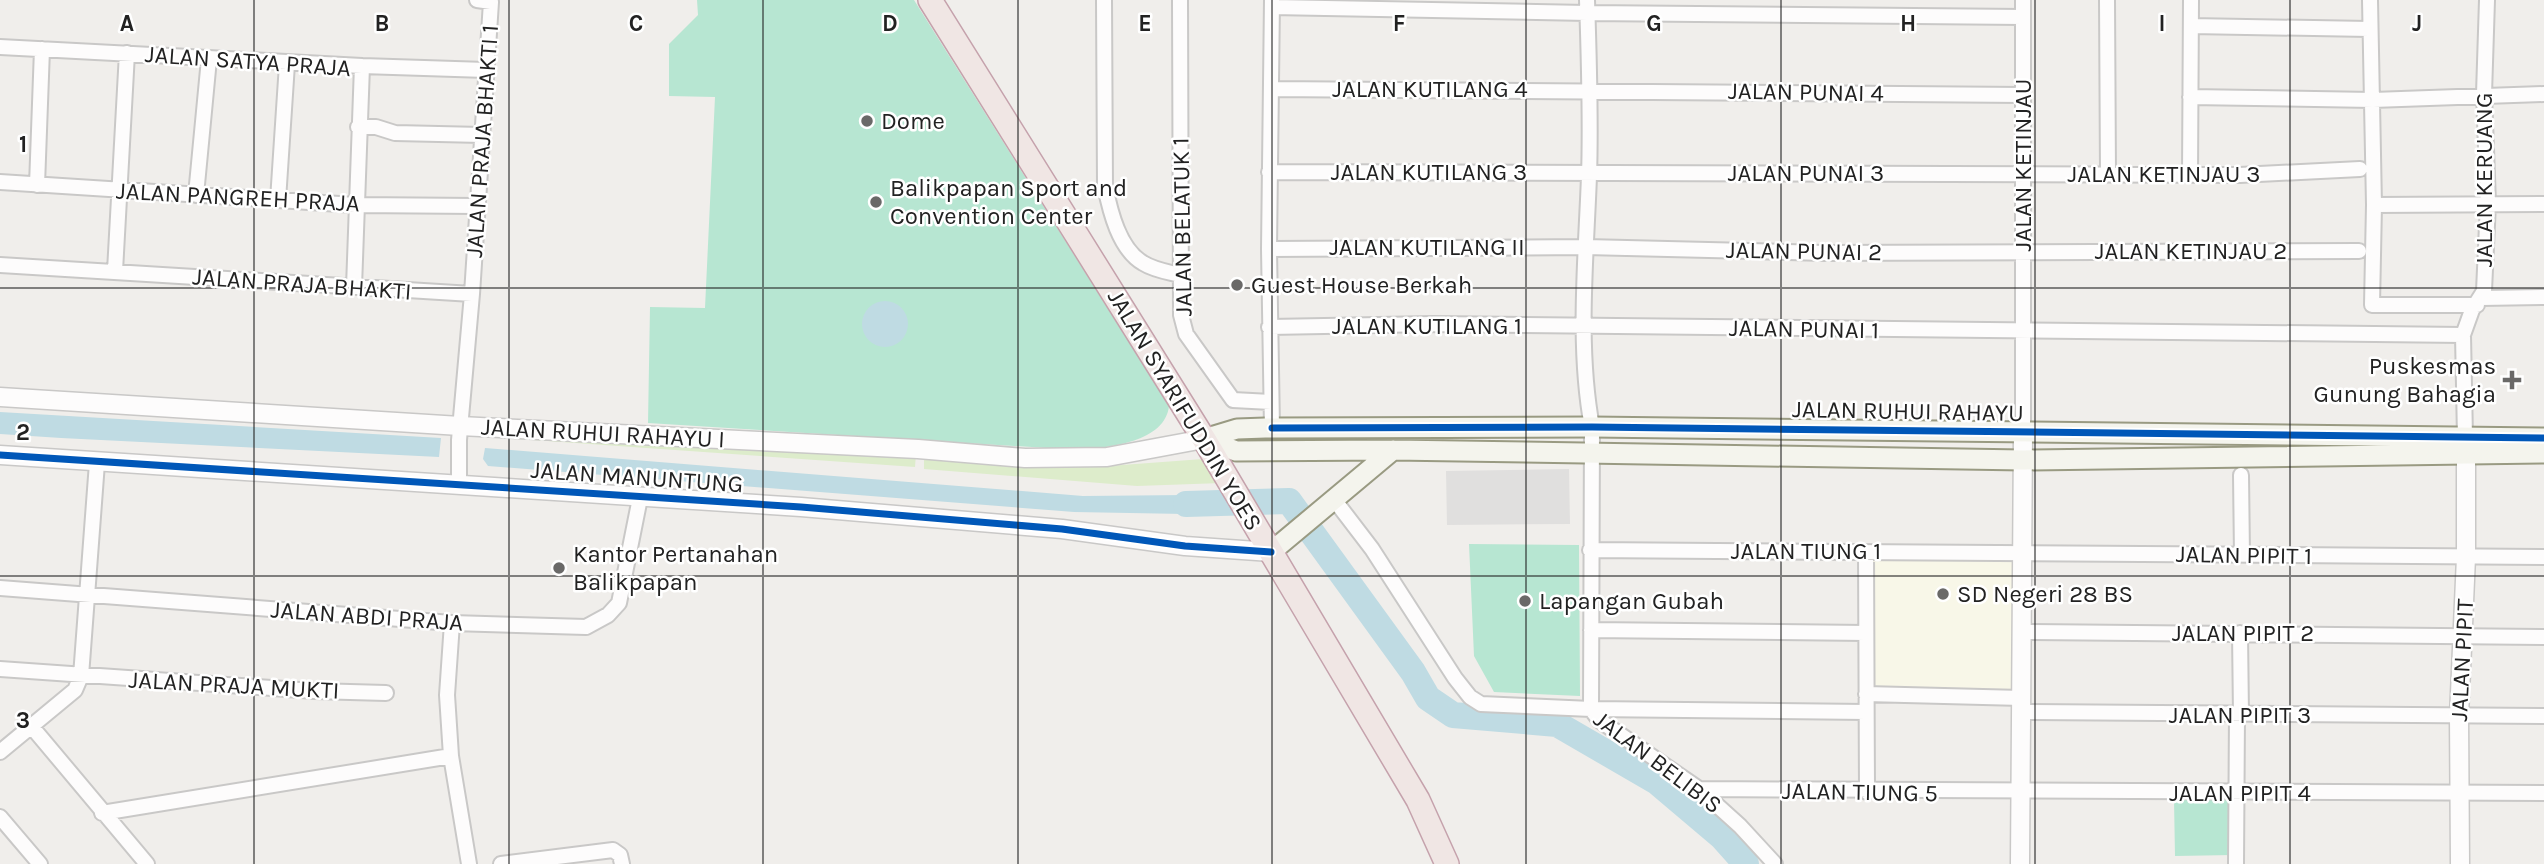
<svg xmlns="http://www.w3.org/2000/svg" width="2544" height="864" viewBox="0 0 2544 864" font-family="Karla,sans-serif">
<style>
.education{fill:#f8f7e8}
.grass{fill:#ddeccb}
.pitch{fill:#b7e6d2}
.parking{fill:#e0dfde}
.water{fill:#bfdbe3}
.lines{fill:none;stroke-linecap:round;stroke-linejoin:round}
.river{stroke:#bfdbe3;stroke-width:26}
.minor-casing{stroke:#c9c8c7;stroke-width:18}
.tertiary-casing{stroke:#c9c8c7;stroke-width:21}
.secondary-casing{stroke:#999a82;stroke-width:23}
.trunk-casing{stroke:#c5a2ac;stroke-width:26}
.minor{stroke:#fdfcfc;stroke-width:14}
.tertiary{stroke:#fdfcfc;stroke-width:18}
.secondary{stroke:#f4f4ed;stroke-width:19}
.trunk{stroke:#f0e6e4;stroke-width:23}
.cycleway-casing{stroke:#fff;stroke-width:11}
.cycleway{stroke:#0057b8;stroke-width:7}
.grid{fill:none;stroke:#222;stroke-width:2;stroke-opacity:0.55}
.poi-dot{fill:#6a6968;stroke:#fff;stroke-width:2.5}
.labels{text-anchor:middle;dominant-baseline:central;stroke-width:5;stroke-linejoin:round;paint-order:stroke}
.street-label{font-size:24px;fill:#222;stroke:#fff}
.poi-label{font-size:24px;fill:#222;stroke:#fff;text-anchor:start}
.grid-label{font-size:23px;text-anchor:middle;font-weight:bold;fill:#222;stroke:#fff;stroke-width:5;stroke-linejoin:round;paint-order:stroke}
</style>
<rect width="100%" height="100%" fill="#f0eeeb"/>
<path class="education" d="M1868 556 2018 557 2017 696H1867Z"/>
<path class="grass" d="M492 427 916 454 915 467 492 437Z
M924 455 1095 467 1203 459 1222 483 1137 486 924 469Z"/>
<path class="pitch" d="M697 0H914L1169 406C1165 442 1110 447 1080 450L648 423 650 307 705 308 715 97 669 96V44L698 15Z
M1469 544 1579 545 1580 696 1494 692 1474 656Z
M2231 799 2233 855 2175 856 2174 800Z"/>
<path class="parking" d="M1569 469 1570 524 1447 525 1446 471Z"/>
<path class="water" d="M862 324a23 23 0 1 1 46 0a23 23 0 1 1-46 0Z
M0 412 441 438 439 457 61 438 0 434Z
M485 448 1083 496 1187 495 1185 514 1074 512 488 466 483 459Z"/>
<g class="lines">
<path class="river" d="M1186 504 1289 501 1413 672 1428 698 1453 715 1557 724 1657 782 1722 837 1746 864"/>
<g class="minor-casing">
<path id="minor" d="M1104 0 1105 186C1110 211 1119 249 1143 263 1154 270 1168 272 1180 275
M1180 0 1181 315 1186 334 1233 400 1271 402
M1272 0 1269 249 1272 428
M1587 0C1589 59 1591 118 1589 176 1586 258 1577 346 1592 427L1591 709
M2023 0V432
M2107 0 2108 175
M2370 0 2374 205 2372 305H2477
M1272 7 1587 13 2023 17
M2191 26 2369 29
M0 47 362 66 354 287
M362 66 486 70
M1271 89 2023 95
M2190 97 2373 100 2544 94
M358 127H376L395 133 482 135
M1269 172 2240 175 2360 169
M2190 175 2191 0
M0 182 355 205 477 206
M37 185 42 49
M196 195 209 59
M278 200 287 64
M2374 205 2544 204
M1269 249 1586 247 1825 253 2359 251
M0 265 472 294 459 440V482
M115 271 127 53
M472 294 491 2 477 0
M2481 298 2544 297
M1269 327 1433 324 2463 335
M2465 438 2463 335 2472 310 2484 291 2488 203 2484 94 2487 0
M2241 475 2242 555
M1333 498 1372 549 1455 678 1470 697 1481 704 1591 709 1866 712
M1590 550 2544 557
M1866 552 1867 792
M0 588 452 623 586 627 608 615 619 603 640 498
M452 623 447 695 451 756 469 864
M1591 630 1866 633
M2022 632 2544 637
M2240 633 2241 715
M0 669 314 691 386 693
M1866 694 2022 698
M1591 709 1599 720 1699 789 1740 826 1775 864
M2022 712 2544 716
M32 727 147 864
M0 752 75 690 81 676 97 463
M1699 789 2544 793
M102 813 451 756
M0 817 40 864
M501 864 613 850 620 855 622 864
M2236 864 2237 715"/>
</g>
<g class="tertiary-casing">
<path id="tertiary" d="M0 397 460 426 918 449 1025 458 1107 457 1204 439
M0 455 801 507 1062 529 1185 546 1271 552
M2020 864 2023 432
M2460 864 2459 716 2466 557V441"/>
</g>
<g class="secondary-casing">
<path id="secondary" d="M1204 439 1236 451 1393 450 2023 460 2544 453
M1204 439 1237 429 1265 428 1592 427 2544 438
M1271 552 1393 450"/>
</g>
<g class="trunk-casing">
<path id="trunk" d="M930 0 1204 439 1418 800 1447 864"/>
</g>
<use href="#minor" class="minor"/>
<use href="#tertiary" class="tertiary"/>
<use href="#secondary" class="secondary"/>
<use href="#trunk" class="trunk"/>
<g class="cycleway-casing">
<path id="cycleway" d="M1272 428 1592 427 2544 438
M0 455 801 507 1062 529 1185 546 1271 552"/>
</g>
<use href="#cycleway" class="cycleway"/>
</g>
<path class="grid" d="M254 0V864M509 0V864M763 0V864M1018 0V864M1272 0V864M1526 0V864M1781 0V864M2035 0V864M2290 0V864M0 288H2544M0 576H2544"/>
<g class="poi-dot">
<circle cx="867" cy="121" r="7"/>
<circle cx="876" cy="202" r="7"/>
<circle cx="1237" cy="285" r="7"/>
<path d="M2508.5 369.5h7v7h7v7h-7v7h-7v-7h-7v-7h7z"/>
<circle cx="559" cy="568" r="7"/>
<circle cx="1943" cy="594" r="7"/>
<circle cx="1525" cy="601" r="7"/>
</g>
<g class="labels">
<g class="street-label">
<text transform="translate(248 61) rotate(4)">JALAN SATYA PRAJA</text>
<text x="1430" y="89">JALAN KUTILANG 4</text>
<text transform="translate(1806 92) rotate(1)">JALAN PUNAI 4</text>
<text transform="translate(482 141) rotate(-86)">JALAN PRAJA BHAKTI 1</text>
<text transform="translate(2023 165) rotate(-90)">JALAN KETINJAU</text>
<text x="1429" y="172">JALAN KUTILANG 3</text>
<text x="1806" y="173">JALAN PUNAI 3</text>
<text x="2164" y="174">JALAN KETINJAU 3</text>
<text transform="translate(2484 180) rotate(-90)">JALAN KERUANG</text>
<text transform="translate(238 197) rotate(3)">JALAN PANGREH PRAJA</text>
<text transform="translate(1182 227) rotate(-91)">JALAN BELATUK 1</text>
<text x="1427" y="247">JALAN KUTILANG II</text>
<text transform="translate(1804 251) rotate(1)">JALAN PUNAI 2</text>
<text x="2191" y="251">JALAN KETINJAU 2</text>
<text transform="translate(302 284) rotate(4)">JALAN PRAJA BHAKTI</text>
<text x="1427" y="326">JALAN KUTILANG 1</text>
<text transform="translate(1804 329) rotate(1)">JALAN PUNAI 1</text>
<text transform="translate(1185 410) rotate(59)">JALAN SYARIFUDDIN YOES</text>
<text transform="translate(1908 411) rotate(1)">JALAN RUHUI RAHAYU</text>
<text transform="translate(603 433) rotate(3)">JALAN RUHUI RAHAYU I</text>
<text transform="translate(637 477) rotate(4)">JALAN MANUNTUNG</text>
<text x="1806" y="551">JALAN TIUNG 1</text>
<text transform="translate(2244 555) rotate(1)">JALAN PIPIT 1</text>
<text transform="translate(367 616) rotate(4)">JALAN ABDI PRAJA</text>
<text x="2243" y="633">JALAN PIPIT 2</text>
<text transform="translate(2462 660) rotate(-87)">JALAN PIPIT</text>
<text transform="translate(234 685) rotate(3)">JALAN PRAJA MUKTI</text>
<text x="2240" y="715">JALAN PIPIT 3</text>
<text transform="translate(1658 762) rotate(37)">JALAN BELIBIS</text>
<text transform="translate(1860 792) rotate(1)">JALAN TIUNG 5</text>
<text x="2240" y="793">JALAN PIPIT 4</text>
</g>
<g class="poi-label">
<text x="881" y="121">Dome</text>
<text x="890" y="188">Balikpapan Sport and<tspan x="890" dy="28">Convention Center</tspan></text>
<text x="1251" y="285">Guest House Berkah</text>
<text x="2496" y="366" text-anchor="end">Puskesmas<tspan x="2496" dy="28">Gunung Bahagia</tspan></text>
<text x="573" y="554">Kantor Pertanahan<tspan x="573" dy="28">Balikpapan</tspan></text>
<text x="1957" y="594">SD Negeri 28 BS</text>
<text x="1539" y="601">Lapangan Gubah</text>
</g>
</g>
<g class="grid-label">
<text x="127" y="31">A</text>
<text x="382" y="31">B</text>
<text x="636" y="31">C</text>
<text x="890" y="31">D</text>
<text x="1145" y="31">E</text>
<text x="1399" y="31">F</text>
<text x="1654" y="31">G</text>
<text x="1908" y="31">H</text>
<text x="2162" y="31">I</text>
<text x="2417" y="31">J</text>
<text x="23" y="152">1</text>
<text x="23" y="440">2</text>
<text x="23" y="728">3</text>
</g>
</svg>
